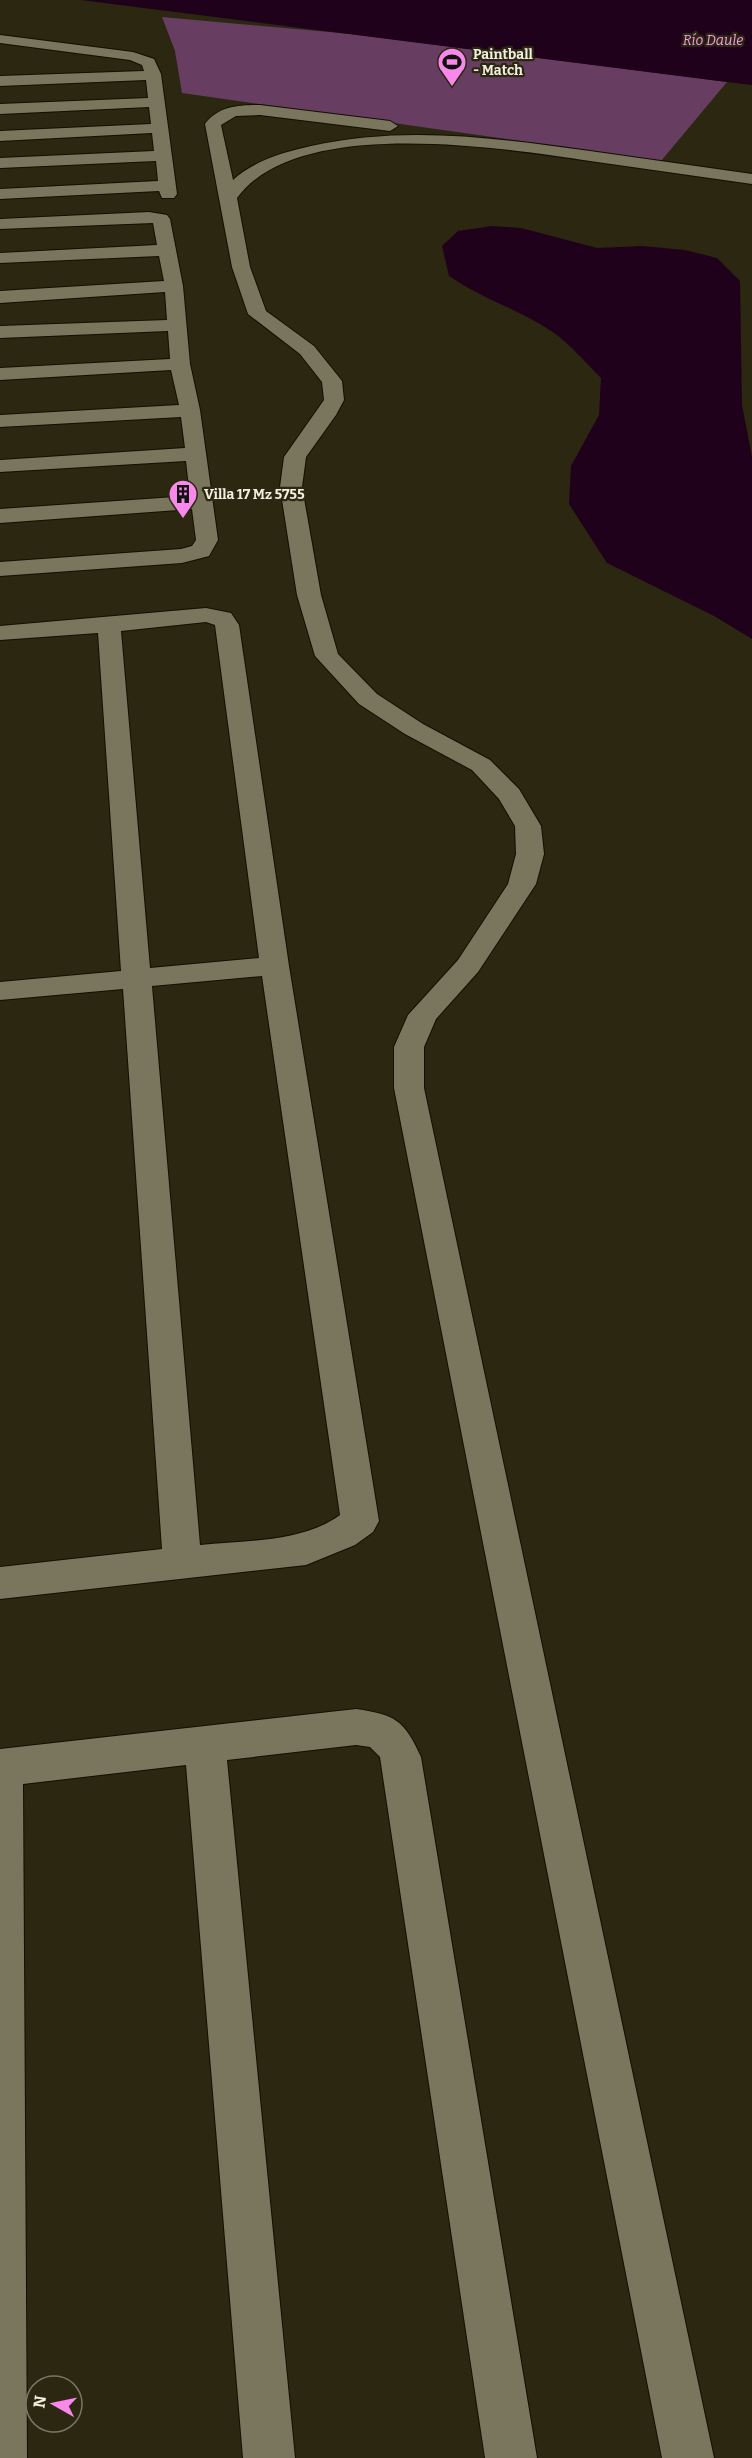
<svg xmlns="http://www.w3.org/2000/svg" width="752" height="2458" viewBox="0 0 752 2458" font-family="Bitter,serif">
<style>
.green{fill:#673e61}
.water{fill:#1f011c}
.lines{fill:none;stroke-linecap:round;stroke-linejoin:round}
.minor-casing{stroke:#130f00;stroke-width:2}
.minor{fill:#7a755d;fill-rule:evenodd}
.labels{text-anchor:middle;dominant-baseline:central;stroke-width:4.5;stroke-linejoin:round;paint-order:stroke}
.far-water-label{font-size:14px;font-style:italic;fill:#f599e8;stroke:#2b2711}
.far-poi-label{font-size:14px;font-weight:bold;fill:#f1efe1;stroke:#2b2711;text-anchor:start}
</style>
<rect width="100%" height="100%" fill="#2b2711"/>
<path class="green" d="M162 17 351 34 727 82 661 161 182 93 175 51Z"/>
<path class="water" d="M81 0H752V85L727 82Z
M492 226 521 228 597 248 642 246 685 250 717 258 740 281 742 405 752 457V639L714 616 607 563 569 504 571 466 599 415 601 378C586 363 571 345 554 333 521 310 482 299 449 276L442 246 458 231Z"/>
<g class="lines">
<g class="minor-casing">
<path id="minor" d="M0 35 133 52 154 59 161 74 177 194 174 198H162L159 191 0 199V189L158 181 156 161 0 168V158L154 151 152 133 0 141V131L151 124 149 107 0 114V104L148 98 146 80 0 86V76L144 71 142 65 130 60 0 43Z
M260 105 390 121 398 126 390 131 260 115 236 116 221 125 233 180C253 161 284 152 311 146 405 125 496 138 590 151 644 159 698 166 752 174V184C698 176 644 169 590 161 501 148 298 115 237 198L250 267 266 311 314 346 342 381 344 400 336 415 306 457 302 487 321 595 338 654 377 694 423 724 490 760 519 789 541 826 544 854 536 884 478 972 436 1019 424 1047V1088L714 2458H662L394 1088V1047L408 1015 458 960 508 884 516 854 515 826 499 799 472 770 405 734 359 704 315 656 297 595 280 487 284 457 324 400 322 382 300 354 248 314 232 267 205 124C218 106 239 105 260 105Z
M149 212 167 215 170 219 183 286 190 364 200 410 218 540 209 556 182 563 0 576V562L181 549 192 546 196 540 192 509 0 523V509L190 496 186 461 0 472V460L185 448 181 417 0 427V415L179 405 171 370 0 380V368L170 359 168 331 0 338V326L167 320 165 292 0 303V291L164 281 159 256 0 263V253L157 245 153 223 0 229V219Z
M206 608 231 613 239 625 289 966 379 1521 373 1532 355 1545 306 1565 0 1599V1567L162 1549 123 989 0 1000V982L121 971 98 633 0 640V626ZM206 622 215 625 259 958 150 968 121 631ZM262 976 340 1515C301 1543 246 1540 200 1545L152 986Z
M356 1709C396 1715 404 1720 421 1757L537 2458H485L380 1757 370 1747 356 1745 227 1760 295 2458H243L186 1765 23 1784 27 2458H0V1749Z"/>
</g>
<use href="#minor" class="minor"/>
</g>
<defs>
<g id="stadium-pin" transform="scale(1.5)"><path d="M0 17L-7.5 6A9.5 9.5 0 1 1 7.5 6Z" fill="#f888e9" stroke="#2b2711"/><path d="M0-5a6.5 5 0 1 0 0 10a6.5 5 0 1 0 0-10ZM-3.5-1.8h7v3.6h-7Z" fill="#111"/></g>
<g id="building-pin" transform="scale(1.5)"><path d="M0 17L-7.5 6A9.5 9.5 0 1 1 7.5 6Z" fill="#f888e9" stroke="#2b2711"/><path d="M-4-6H4V6H1V3H-1V6H-4ZM-2.5-4.3h1.7v1.8h-1.7ZM.8-4.3h1.7v1.8H.8ZM-2.5-1h1.7V.8h-1.7ZM.8-1h1.7V.8H.8Z" fill="#111"/></g>
</defs>
<g fill-rule="evenodd">
<use href="#stadium-pin" x="452" y="62"/>
<use href="#building-pin" x="183" y="494"/>
</g>
<g class="labels">
<g class="far-water-label">
<text x="713" y="40">Río Daule</text>
</g>
<g class="far-poi-label">
<text x="473" y="54">Paintball<tspan x="473" dy="16">- Match</tspan></text>
<text x="204" y="494">Villa 17 Mz 5755</text>
</g>
</g>
<g transform="translate(54 2404) rotate(279)"><circle r="28" fill="#2b2711" stroke="#7a7764" stroke-width="1.5"/>
<path d="M0-4.5L10 22L0 15L-10 22Z" fill="#f888e9"/>
<text y="-9" font-size="16" font-weight="bold" text-anchor="middle" fill="#f1efe1">N</text>
</g>
</svg>
